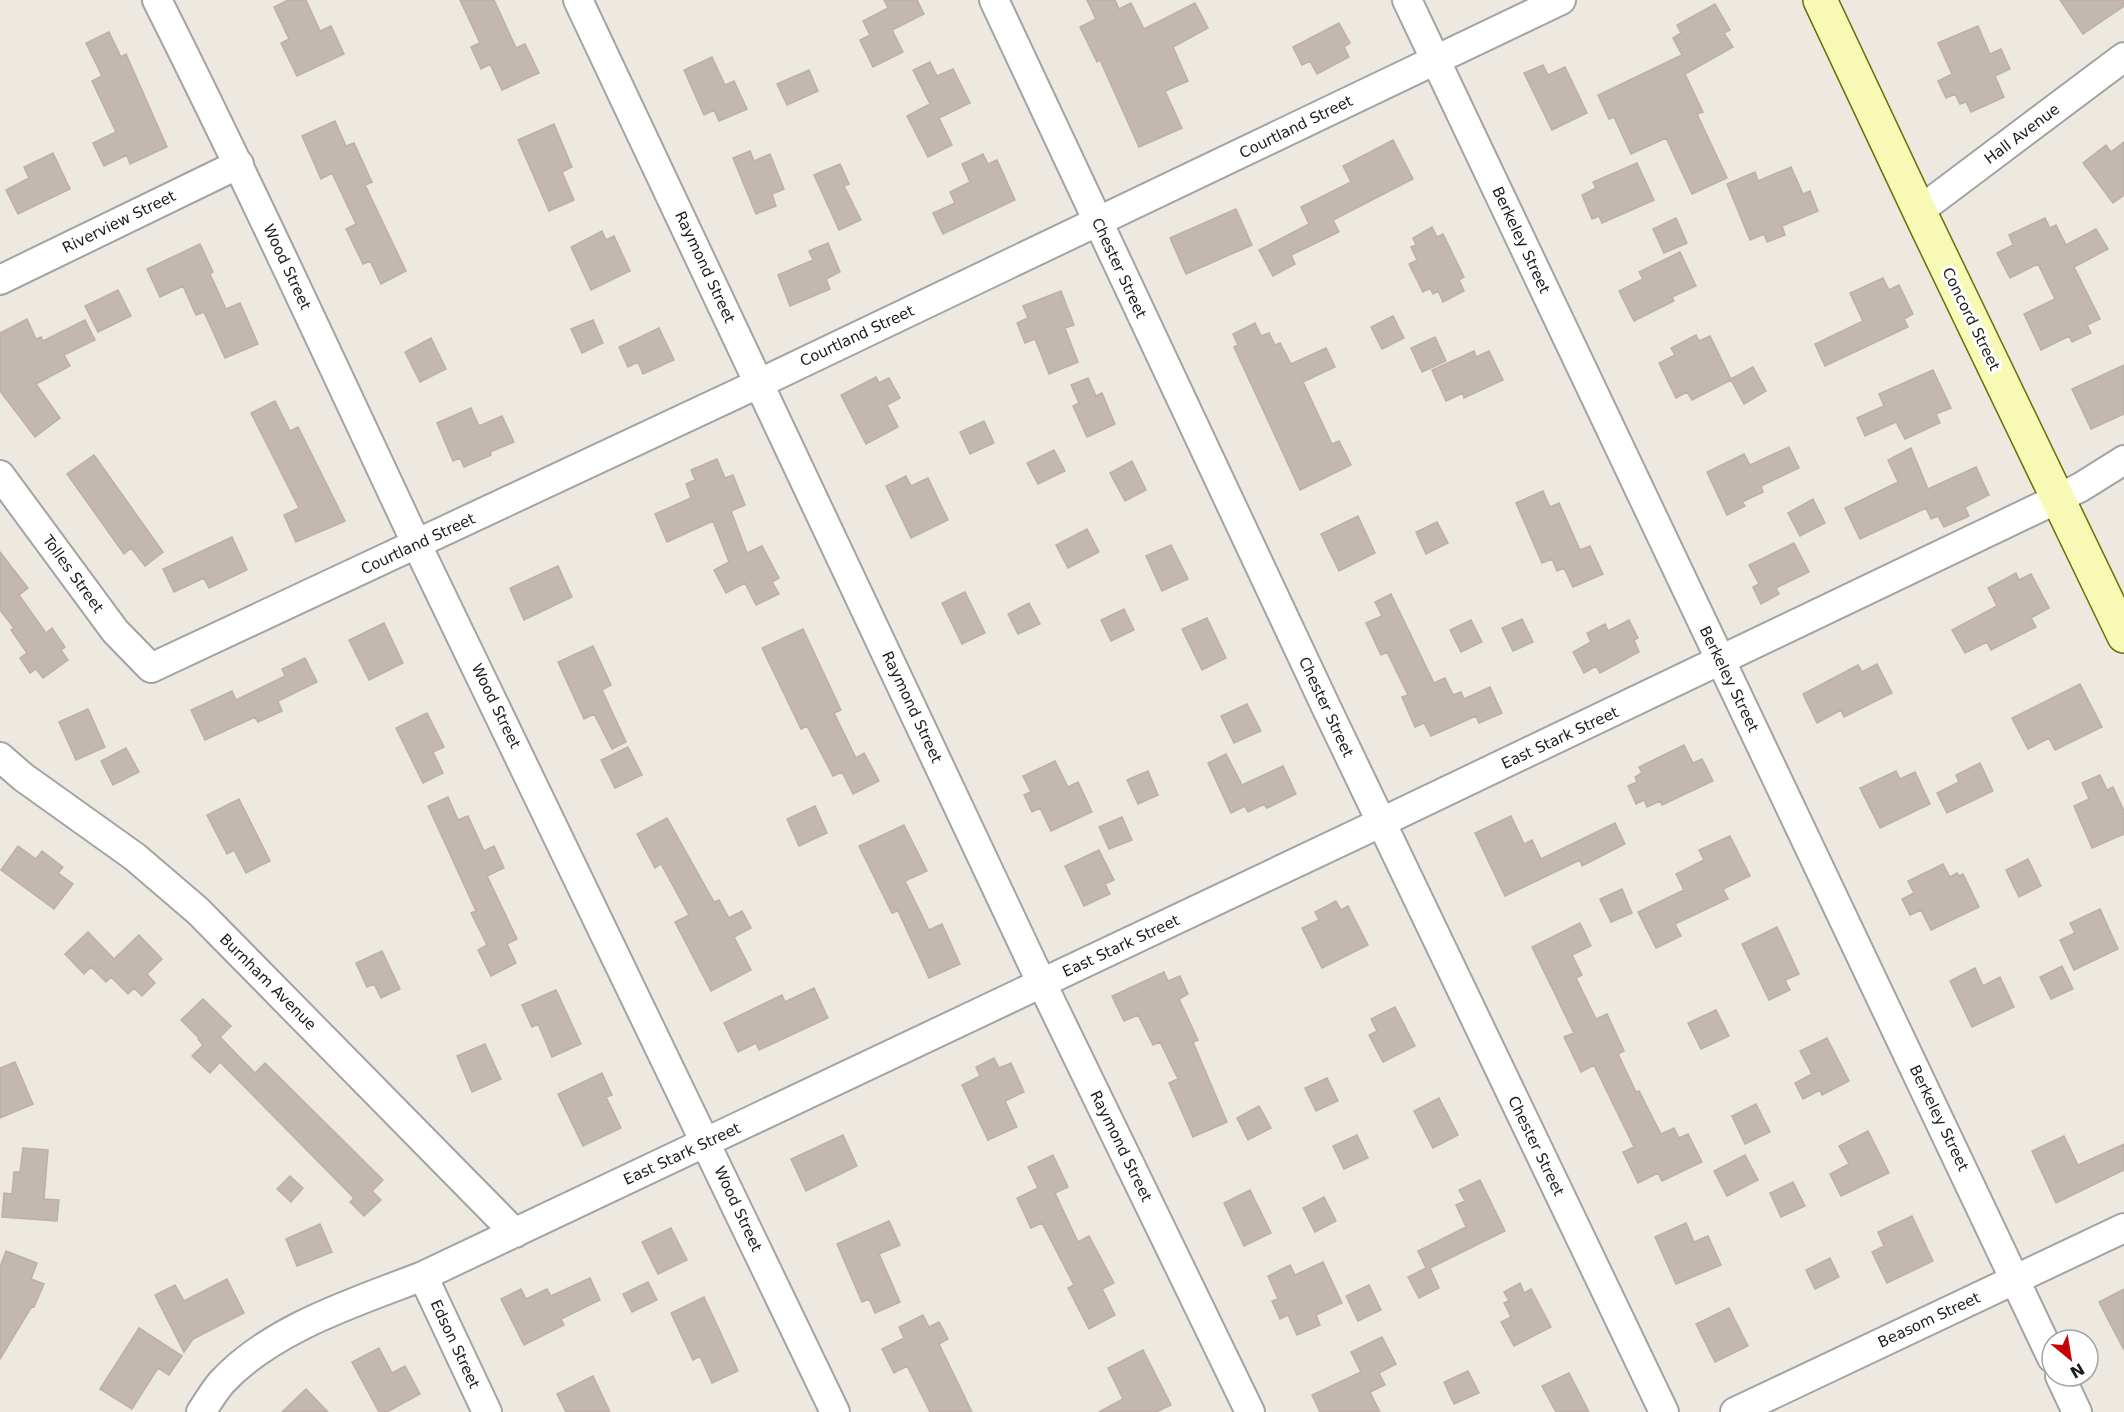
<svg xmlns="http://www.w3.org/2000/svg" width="2124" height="1412" viewBox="0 0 2124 1412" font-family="'DejaVu Sans',sans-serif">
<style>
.building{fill:#c2b8b1;stroke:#bfafa4;stroke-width:1.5}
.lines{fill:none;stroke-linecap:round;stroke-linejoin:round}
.minor-casing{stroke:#a3a3a3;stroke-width:32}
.secondary-casing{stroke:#677105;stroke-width:36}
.minor{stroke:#fff;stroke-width:28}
.secondary{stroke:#f7f9b4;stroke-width:33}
.labels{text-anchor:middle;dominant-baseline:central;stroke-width:6;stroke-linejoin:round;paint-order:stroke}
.street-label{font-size:15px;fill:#1c1c1c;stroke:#fff}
</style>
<rect width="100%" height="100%" fill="#ede9e1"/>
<path class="building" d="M288 0H306L320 31 331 26 344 54 297 76 281 43 289 39 274 7Z
M460 0H494L516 48 525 44 539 73 502 90 490 64 481 69 471 47 480 43Z
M884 0H917L924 14 892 30 903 52 873 67 860 40 870 35 863 21 888 8Z
M1087 0H1115L1119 9 1131 3 1144 29 1195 3 1208 28 1173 47 1188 81 1165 91 1182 128 1139 147 1100 60 1097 62 1080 27 1096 19Z
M2060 0H2124V6L2083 34Z
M1715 4 1730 30 1724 33 1733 47 1685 74 1703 112 1697 114 1727 178 1692 194 1666 138 1631 154 1614 117 1609 119 1598 95 1682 55 1673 38 1681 33 1677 25Z
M1339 23 1350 43 1344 47 1349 57 1317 74 1310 61 1302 65 1293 47Z
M1978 26 1990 54 2001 49 2010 69 1995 76 2004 97 1971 112 1966 102 1960 104 1955 94 1946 98 1938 81 1952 74 1938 43Z
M109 32 121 57 126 54 167 147 130 164 127 155 104 166 93 143 116 132 92 81 102 76 86 43Z
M712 57 725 85 734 81 747 109 719 121 714 110 704 115 684 70Z
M930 62 937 76 953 69 970 103 939 118 952 145 928 157 907 116 930 104 913 70Z
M1543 65 1548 75 1565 67 1587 113 1552 130 1524 73Z
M809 70 818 91 787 105 777 84Z
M335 121 346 146 354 143 372 182 365 185 406 271 381 284 370 261 363 264 346 229 356 224 332 173 321 179 302 136Z
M554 124 572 167 562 172 574 200 549 211 518 140Z
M1393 140 1413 179 1333 220 1339 232 1291 255 1295 264 1273 276 1259 250 1309 224 1301 207 1351 182 1343 166Z
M2124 142V195L2113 203 2083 163 2106 145 2111 152Z
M750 151 754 161 770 154 784 189 772 194 776 206 756 214 733 158Z
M53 153 70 189 18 214 6 190 29 178 24 167Z
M983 154 988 164 997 160 1015 200 943 234 933 213 955 203 950 192 970 182 962 164Z
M1637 163 1654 200 1602 223 1599 216 1592 219 1582 195 1596 188 1593 182Z
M840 164 849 184 844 186 861 220 839 230 814 175Z
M1791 167 1803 194 1810 191 1818 211 1782 226 1785 235 1767 242 1764 234 1750 240 1727 184 1755 172 1758 181Z
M1236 209 1252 245 1186 274 1170 238Z
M1676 218 1687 243 1664 253 1653 229Z
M2045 218 2050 228 2056 225 2066 245 2096 229 2108 249 2074 267 2100 319 2087 325 2091 333 2072 342 2069 336 2041 350 2024 314 2055 299 2038 264 2010 278 1997 253 2013 245 2009 235Z
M1432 227 1437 237 1443 234 1464 277 1459 280 1464 291 1443 302 1438 291 1433 294 1430 288 1423 292 1409 264 1417 260 1411 247 1416 245 1413 238Z
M602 231 606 240 614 236 630 271 591 290 571 247Z
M828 243 840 272 826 279 830 289 790 306 778 275 813 260 809 251Z
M200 244 213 272 210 274 226 309 240 303 258 344 225 358 204 312 196 315 183 286 160 297 147 269Z
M1680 252 1696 286 1672 297 1674 301 1634 321 1619 291 1643 279 1639 272Z
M1883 278 1889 290 1899 285 1913 314 1904 319 1908 327 1825 366 1815 344 1863 321 1850 293Z
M118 290 131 316 98 332 85 306Z
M1061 291 1074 325 1065 328 1078 362 1049 374 1035 339 1025 343 1017 323 1028 318 1023 306Z
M1393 316 1404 338 1382 349 1371 327Z
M27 319 36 339 41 337 43 341 85 320 95 340 64 355 70 366 36 384 60 418 35 437 0 391V333Z
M593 320 603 343 582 353 571 329Z
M1255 323 1261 336 1269 333 1275 345 1280 343 1291 364 1326 348 1335 367 1303 382 1332 444 1339 441 1351 465 1300 490 1234 347 1238 345 1233 334Z
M659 328 674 360 643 374 638 362 628 367 619 347Z
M1696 335 1699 341 1710 336 1731 379 1753 367 1766 391 1744 404 1731 380 1692 400 1687 392 1676 398 1659 363 1675 355 1671 348Z
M1435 337 1446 361 1422 372 1411 348Z
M431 338 446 369 420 382 405 352Z
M1474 351 1476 357 1489 351 1503 380 1464 398 1463 393 1446 401 1432 370Z
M2124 365V414L2091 429 2072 389Z
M1933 370 1951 408 1936 414 1940 423 1905 439 1896 422 1865 436 1857 418 1884 406 1879 394Z
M876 377 879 383 889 378 900 398 887 405 898 427 866 444 841 395Z
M1088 378 1096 396 1102 393 1115 424 1087 437 1073 406 1079 403 1071 385Z
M275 401 290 431 298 427 345 521 296 542 284 515 299 508 251 413Z
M471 408 479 426 502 416 514 442 490 452 491 455 464 467 460 458 453 461 437 423Z
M984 421 994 443 970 454 960 432Z
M1789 447 1799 468 1761 486 1763 492 1742 502 1745 506 1727 515 1707 472 1744 454 1750 465Z
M1911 448 1928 489 1976 467 1989 495 1965 507 1969 516 1944 527 1938 516 1931 519 1926 508 1860 539 1845 508 1898 482 1888 460Z
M1054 450 1065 471 1038 484 1027 463Z
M94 455 163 552 145 566 131 548 124 554 67 474Z
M717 459 725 478 733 475 745 505 731 511 747 553 762 546 779 578 772 582 779 594 756 605 745 583 726 593 714 570 729 562 713 521 667 542 655 514 691 498 686 484 695 480 691 470Z
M1132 461 1146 490 1125 501 1110 473Z
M906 476 911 486 928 478 948 520 911 538 886 486Z
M1543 491 1550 507 1559 503 1580 550 1590 546 1603 574 1573 587 1564 568 1557 571 1552 559 1542 563 1516 503Z
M1813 499 1825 523 1800 536 1788 513Z
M1358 516 1375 553 1339 571 1321 534Z
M1437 522 1448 543 1426 554 1416 532Z
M1087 529 1099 552 1068 568 1056 545Z
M232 537 247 570 209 588 204 578 174 592 163 569Z
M1794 543 1809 572 1776 588 1779 594 1761 604 1753 587 1759 584 1749 565Z
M1171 545 1188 579 1162 591 1146 556Z
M0 552 28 588 19 595 46 633 52 628 65 647 61 650 68 660 43 678 36 669 30 673 20 658 27 653 11 630 14 628 0 610Z
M558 566 572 597 524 620 510 588Z
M2016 573 2019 580 2031 574 2049 608 2031 618 2036 627 1991 650 1987 642 1965 653 1952 630 1997 606 1988 588Z
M965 592 985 633 962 644 942 603Z
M1391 594 1434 683 1445 678 1453 695 1461 692 1464 699 1490 687 1502 713 1479 723 1476 716 1431 736 1424 723 1415 727 1402 697 1408 695 1387 652 1381 655 1366 623 1382 616 1375 602Z
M1029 603 1040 624 1018 634 1008 614Z
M1124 609 1134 630 1111 641 1101 620Z
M1207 618 1226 658 1202 670 1182 629Z
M1522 619 1533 642 1513 651 1502 628Z
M1471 620 1482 642 1461 652 1450 630Z
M1629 620 1638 638 1634 640 1639 652 1600 673 1596 666 1584 673 1573 652 1591 642 1587 633 1605 624 1608 631Z
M384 623 403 663 369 680 349 640Z
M803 629 841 710 834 713 856 758 864 753 879 781 853 794 842 772 833 776 807 726 801 729 762 648Z
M593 646 611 685 602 690 626 742 612 749 594 714 584 719 558 662Z
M305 658 317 682 278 701 282 711 258 722 255 717 205 740 191 710 232 691 236 700 285 676 282 669Z
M1877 664 1892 693 1844 717 1841 710 1817 723 1803 694 1858 665 1862 672Z
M2080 684 2102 727 2055 750 2049 738 2028 749 2012 718Z
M1247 704 1261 731 1234 743 1221 716Z
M88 709 105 747 76 760 59 722Z
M427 713 444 747 433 752 443 773 423 783 396 728Z
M1684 745 1693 763 1702 759 1713 781 1662 805 1660 801 1647 807 1644 800 1636 804 1628 786 1637 782 1635 777 1642 773 1639 767Z
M628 747 642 775 615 788 601 760Z
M126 748 139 772 113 785 101 761Z
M1226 754 1242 785 1283 766 1296 794 1267 808 1264 804 1248 812 1245 806 1231 813 1208 763Z
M1055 761 1068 787 1078 782 1092 812 1051 831 1040 808 1032 812 1024 795 1031 792 1023 776Z
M1980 763 1993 791 1947 813 1937 793 1959 782 1956 775Z
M1148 771 1158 795 1138 804 1127 780Z
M1896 771 1900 779 1915 772 1930 804 1880 828 1860 788Z
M2100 775 2107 790 2113 787 2124 811V834L2092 848 2074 806 2089 799 2082 783Z
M448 797 458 820 468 816 484 851 494 846 504 868 487 876 517 939 507 944 516 963 491 976 478 950 487 945 471 913 476 911 428 806Z
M239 799 270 861 246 873 234 850 227 854 207 815Z
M815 806 827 833 799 846 787 819Z
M1511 816 1524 844 1532 840 1541 859 1615 823 1625 844 1582 866 1580 860 1505 896 1475 833Z
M1122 817 1132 840 1109 849 1099 827Z
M667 818 714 902 719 900 729 918 742 911 751 928 734 937 751 970 711 991 675 922 689 915 661 864 655 868 637 834Z
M904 825 927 871 905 881 929 930 942 924 960 964 929 978 898 911 892 913 859 846Z
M1730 836 1750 876 1723 889 1728 899 1675 924 1681 936 1656 948 1638 912 1684 890 1676 874 1704 860 1699 850Z
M18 846 36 859 42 851 63 867 58 873 73 884 54 909 1 870Z
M1099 850 1114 880 1105 884 1110 894 1084 906 1065 866Z
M2028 859 2041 886 2019 897 2006 870Z
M1943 864 1950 877 1957 873 1959 876 1963 874 1979 907 1931 930 1921 910 1910 915 1902 899 1914 893 1908 881Z
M1622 889 1632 913 1611 922 1600 899Z
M1336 901 1341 910 1348 906 1368 945 1322 968 1302 928 1319 920 1315 912Z
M2100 909 2118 949 2074 970 2060 940 2075 933 2070 923Z
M1580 923 1591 946 1572 955 1582 975 1576 978 1596 1019 1607 1014 1624 1051 1618 1054 1636 1092 1639 1091 1661 1134 1674 1128 1679 1138 1688 1134 1702 1162 1662 1181 1658 1173 1638 1183 1623 1152 1634 1147 1594 1065 1581 1072 1564 1037 1574 1033 1532 947Z
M1777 927 1799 974 1785 980 1790 990 1769 1000 1742 944Z
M88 932 114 959 139 935 162 959 147 974 155 983 142 996 134 988 128 994 111 977 106 982 91 967 84 974 65 954Z
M382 951 400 989 381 998 374 984 367 987 356 963Z
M2062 966 2073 989 2051 999 2040 977Z
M1975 968 1983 986 2000 977 2014 1007 1972 1027 1950 981Z
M1164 972 1168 981 1180 976 1188 994 1179 999 1198 1040 1193 1042 1227 1122 1193 1137 1169 1083 1178 1079 1160 1042 1153 1045 1138 1015 1124 1021 1112 996Z
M814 988 828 1018 759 1050 756 1043 738 1052 724 1023 782 995 785 1002Z
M556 990 581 1044 552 1057 538 1024 532 1027 522 1005Z
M203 999 231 1026 220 1037 255 1073 265 1063 383 1180 372 1191 381 1200 364 1216 350 1202 354 1198 220 1062 210 1073 192 1056 203 1045 198 1039 199 1038 181 1020Z
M1395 1007 1415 1046 1383 1062 1369 1035 1377 1031 1371 1019Z
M1716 1010 1729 1036 1701 1049 1688 1023Z
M1827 1038 1849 1081 1822 1095 1820 1090 1803 1099 1795 1083 1812 1074 1800 1051Z
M485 1044 501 1079 472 1092 457 1056Z
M994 1058 999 1068 1011 1063 1024 1092 1005 1101 1017 1127 988 1140 962 1085 980 1076 976 1067Z
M15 1062 33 1104 0 1118V1068Z
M602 1073 612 1095 606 1097 621 1128 583 1146 558 1094Z
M1327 1078 1338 1101 1316 1111 1305 1088Z
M1439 1098 1458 1135 1433 1148 1414 1111Z
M1756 1104 1770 1132 1745 1144 1732 1116Z
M1259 1106 1271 1128 1248 1140 1237 1118Z
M1868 1131 1889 1173 1841 1196 1830 1174 1849 1164 1839 1146Z
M843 1135 857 1166 806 1191 791 1159Z
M1357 1135 1368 1158 1344 1169 1333 1146Z
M2064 1136 2078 1165 2124 1144V1170L2056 1203 2032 1151Z
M23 1148 48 1150 44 1199 59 1200 57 1221 2 1217 4 1193 12 1194 14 1172H20Z
M1053 1155 1068 1187 1055 1193 1078 1242 1089 1236 1114 1283 1102 1289 1115 1315 1089 1329 1068 1288 1074 1285 1042 1223 1031 1228 1017 1198 1038 1188 1028 1167Z
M1745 1155 1758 1180 1727 1196 1714 1171Z
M290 1176 303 1188 291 1202 277 1189Z
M1480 1180 1505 1231 1430 1268 1439 1288 1419 1298 1408 1277 1426 1268 1418 1251 1466 1227 1456 1205 1465 1201 1459 1190Z
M1793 1182 1805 1206 1781 1217 1770 1193Z
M1250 1190 1271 1233 1244 1246 1224 1203Z
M1324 1197 1336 1221 1315 1232 1303 1208Z
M1912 1216 1933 1261 1887 1283 1872 1252 1884 1246 1878 1232Z
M889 1221 900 1245 879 1254 900 1302 875 1313 869 1299 862 1302 837 1244Z
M1686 1223 1694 1242 1708 1236 1721 1265 1676 1284 1655 1237Z
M320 1224 332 1252 297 1266 286 1239Z
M671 1228 687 1260 658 1274 642 1242Z
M6 1251 37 1263 31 1279 44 1284 34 1307 32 1306 0 1359V1267Z
M1830 1258 1839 1277 1815 1289 1806 1270Z
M1323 1262 1342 1303 1316 1315 1320 1325 1297 1335 1288 1315 1280 1319 1272 1301 1278 1299 1268 1276 1290 1265 1295 1275Z
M590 1278 600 1300 561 1319 564 1325 524 1345 501 1299 521 1289 526 1299 547 1289 551 1296Z
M227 1279 244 1313 193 1339 184 1352 155 1295 175 1285 184 1301Z
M648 1282 657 1300 632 1312 623 1294Z
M1520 1283 1524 1293 1531 1289 1551 1327 1514 1346 1501 1322 1511 1317 1504 1303 1509 1301 1504 1292Z
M1369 1285 1381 1310 1358 1321 1346 1296Z
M2124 1289V1350L2099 1302Z
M704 1297 738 1371 712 1383 700 1356 693 1360 671 1313Z
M1729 1308 1748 1346 1715 1362 1696 1324Z
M923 1315 929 1327 939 1322 948 1339 939 1344 972 1412H930L907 1366 894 1373 882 1349 904 1338 899 1327Z
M139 1328 182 1356 169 1375 158 1368 132 1409 100 1389Z
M1382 1337 1396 1364 1379 1373 1385 1385 1370 1392 1380 1412H1320L1312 1395 1361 1372 1351 1352Z
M379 1348 392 1373 405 1366 420 1394 387 1412H379L352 1362Z
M1143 1350 1171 1405 1156 1412H1099L1123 1399 1108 1368Z
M1468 1371 1479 1393 1454 1404 1444 1382Z
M1569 1373 1589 1412H1556L1542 1386Z
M593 1376 610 1412H566L557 1394Z
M306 1389 328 1412H282Z"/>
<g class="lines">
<g class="minor-casing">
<path id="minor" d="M157 0C248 181 332 364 418 547 556 836 698 1123 835 1412
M578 0 1033 965 1250 1412
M994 0 1327 709 1664 1412
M1407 0 2052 1358
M1919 211 2124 57
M0 280 239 164
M0 475 115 631 151 668 760 383 1561 0
M0 757 23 777 135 857 198 911 515 1233
M423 1276 487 1412
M2060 1376 2077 1412
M201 1412C208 1402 214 1391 222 1382 272 1328 356 1302 423 1276L1361 832 2057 499 2081 487 2124 460
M1735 1412 2124 1228"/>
</g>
<g class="secondary-casing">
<path id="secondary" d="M1820 0 1926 225 2124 636"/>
</g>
<use href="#minor" class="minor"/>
<use href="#secondary" class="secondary"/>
</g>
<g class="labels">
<g class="street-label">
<text transform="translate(1296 127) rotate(-26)">Courtland Street</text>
<text transform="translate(2022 134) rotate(-37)">Hall Avenue</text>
<text transform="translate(119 222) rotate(-26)">Riverview Street</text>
<text transform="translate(1521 240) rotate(65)">Berkeley Street</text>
<text transform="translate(287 267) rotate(65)">Wood Street</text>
<text transform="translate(705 267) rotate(65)">Raymond Street</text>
<text transform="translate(1119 268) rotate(65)">Chester Street</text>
<text transform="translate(1971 319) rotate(64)">Concord Street</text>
<text transform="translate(857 336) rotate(-25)">Courtland Street</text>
<text transform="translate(418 544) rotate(-25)">Courtland Street</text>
<text transform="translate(73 574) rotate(54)">Tolles Street</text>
<text transform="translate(1729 679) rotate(64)">Berkeley Street</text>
<text transform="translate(496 706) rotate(64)">Wood Street</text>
<text transform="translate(912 707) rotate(65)">Raymond Street</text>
<text transform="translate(1326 707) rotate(65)">Chester Street</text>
<text transform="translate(1560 738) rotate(-25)">East Stark Street</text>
<text transform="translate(1121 946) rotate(-25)">East Stark Street</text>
<text transform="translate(268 982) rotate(45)">Burnham Avenue</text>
<text transform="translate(1939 1118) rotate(64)">Berkeley Street</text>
<text transform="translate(1121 1146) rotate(64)">Raymond Street</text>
<text transform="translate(1536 1146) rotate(64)">Chester Street</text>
<text transform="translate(682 1154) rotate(-25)">East Stark Street</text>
<text transform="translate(738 1209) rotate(65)">Wood Street</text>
<text transform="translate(1929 1320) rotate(-25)">Beasom Street</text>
<text transform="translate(455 1344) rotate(65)">Edson Street</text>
</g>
</g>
<g transform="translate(2070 1358) rotate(150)"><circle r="28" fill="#ffffff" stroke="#a4a4a4" stroke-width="1.5"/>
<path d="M0-4.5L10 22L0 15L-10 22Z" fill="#c70105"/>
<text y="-9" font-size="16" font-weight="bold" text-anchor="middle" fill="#1c1c1c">N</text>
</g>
</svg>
